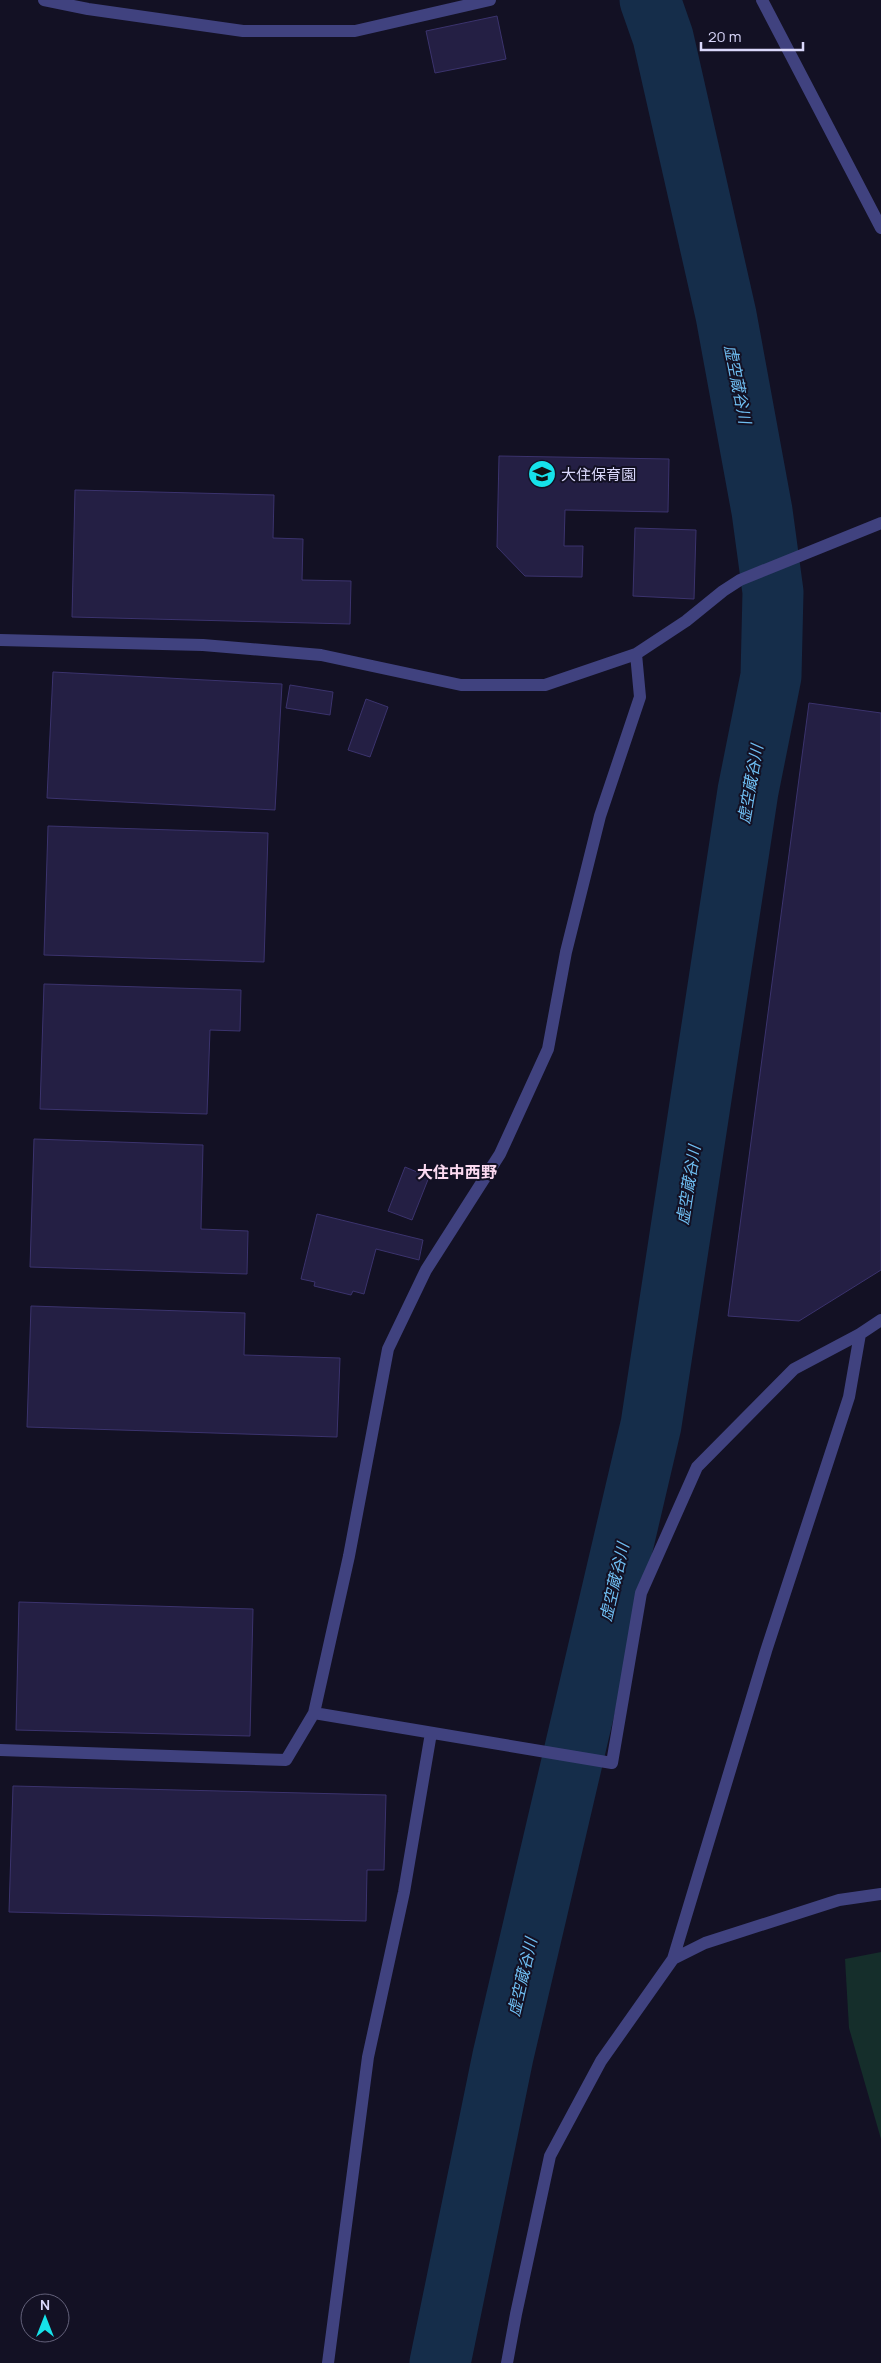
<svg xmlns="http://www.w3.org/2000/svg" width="881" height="2363" viewBox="0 0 881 2363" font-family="Manrope,'Noto Sans JP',sans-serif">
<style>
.green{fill:#152e2b}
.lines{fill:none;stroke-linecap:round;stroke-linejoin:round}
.river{stroke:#152d4a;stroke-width:61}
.building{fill:#241f44;stroke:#3b336d}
.minor{stroke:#40427f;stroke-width:12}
.labels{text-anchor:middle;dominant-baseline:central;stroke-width:4;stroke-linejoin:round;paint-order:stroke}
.poi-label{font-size:15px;fill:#dad8fb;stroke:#131124;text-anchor:start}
.water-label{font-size:16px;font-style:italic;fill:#6fbef2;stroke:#131124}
.neighbourhood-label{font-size:16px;font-weight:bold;fill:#fcdaf1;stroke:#131124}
</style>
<rect width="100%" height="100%" fill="#131124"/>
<path class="green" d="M881 1952V2139L849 2028 845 1959Z"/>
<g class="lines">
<path class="river" d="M440 2363 503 2056 651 1425 748 791 771 676 773 592 762 511 726 315 663 37 650 0"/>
</g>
<path class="building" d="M497 16 506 59 435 73 426 31Z
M499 456 669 459 668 512 565 510 564 546H583L582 577 525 576 497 547Z
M75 490 274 495 273 538 303 539 302 580 351 581 350 624 72 617Z
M635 528 696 530 694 599 633 596Z
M53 672 282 684 275 810 47 798Z
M290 685 333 692 330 715 286 708Z
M366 699 388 707 370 757 348 750Z
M809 703 881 713V1270L799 1321 728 1316Z
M48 826 268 833 264 962 44 955Z
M44 984 241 990 240 1031 210 1030 207 1114 40 1109Z
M34 1139 203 1145 201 1229 248 1231 247 1274 30 1267Z
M405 1167 429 1177 412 1220 388 1211Z
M317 1214 423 1240 419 1260 376 1249 364 1294 353 1291 351 1295 314 1286 315 1282 301 1279Z
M31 1306 245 1313 244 1355 340 1358 337 1437 27 1427Z
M19 1602 253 1609 250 1736 16 1730Z
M13 1786 386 1795 384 1870H367L366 1921 9 1912Z"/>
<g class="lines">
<path class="minor" d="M44 0 88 9 243 31H355L490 0
M762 0 881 228
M0 640 203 645 321 655 461 685H545L636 654 686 621 723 591 740 580 881 523
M314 1713 612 1763 641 1593 697 1467 794 1369 860 1334 881 1320
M0 1750 286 1760 314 1713 349 1556 388 1349 426 1270 500 1154 548 1049 566 952 600 816 640 697 636 654
M673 1959 705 1943 839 1900 881 1894
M328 2363 368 2057 404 1892 431 1733
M507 2363 516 2314 550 2156 601 2061 673 1959 766 1651 849 1397 860 1334"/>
</g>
<defs>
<g id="school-disc" transform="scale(1.4375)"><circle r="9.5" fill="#16e2ea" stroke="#131124"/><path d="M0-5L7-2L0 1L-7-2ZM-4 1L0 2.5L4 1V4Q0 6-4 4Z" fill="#111"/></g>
</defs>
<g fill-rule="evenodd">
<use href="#school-disc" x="542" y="474"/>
</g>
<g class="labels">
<g class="poi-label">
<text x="561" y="474">大住保育園</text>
</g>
<g class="water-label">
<text transform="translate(738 384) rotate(79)">虚空蔵谷川</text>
<text transform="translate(750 784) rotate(-80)">虚空蔵谷川</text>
<text transform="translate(688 1185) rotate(-81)">虚空蔵谷川</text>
<text transform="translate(614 1582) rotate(-77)">虚空蔵谷川</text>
<text transform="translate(522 1977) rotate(-77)">虚空蔵谷川</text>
</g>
<g class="neighbourhood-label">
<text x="457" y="1172">大住中西野</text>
</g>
</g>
<g transform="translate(45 2318)"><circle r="24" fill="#131124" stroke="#63617a"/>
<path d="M0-4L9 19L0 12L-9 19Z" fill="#16e2ea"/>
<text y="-8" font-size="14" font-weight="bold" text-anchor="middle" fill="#dad8fb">N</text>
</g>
<path d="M701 42v8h102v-8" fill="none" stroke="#dad8fb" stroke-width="2.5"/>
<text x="708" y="42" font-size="15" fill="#dad8fb" stroke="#131124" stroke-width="4" paint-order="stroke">20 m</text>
</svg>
